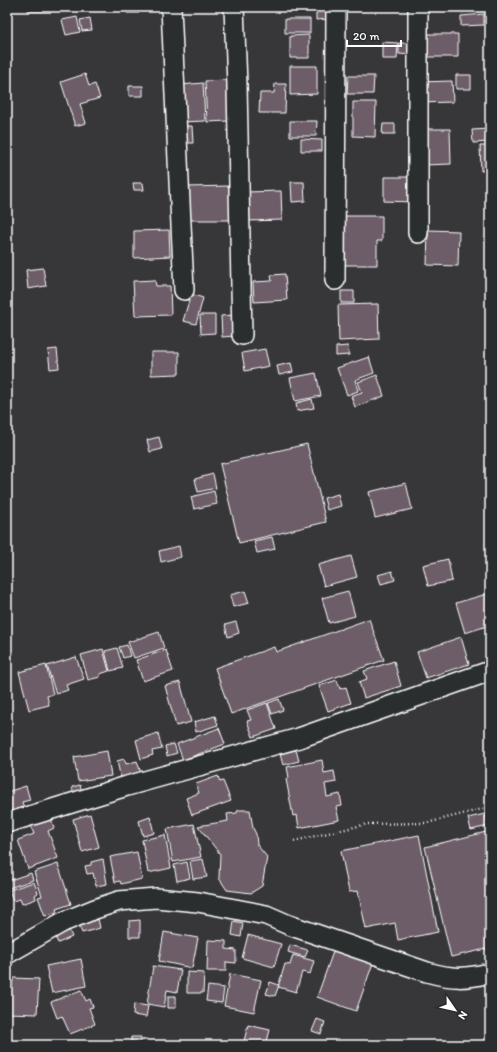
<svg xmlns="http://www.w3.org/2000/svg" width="497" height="1052" viewBox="0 0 497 1052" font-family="Itim,sans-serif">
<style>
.building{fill:#6d5d68;stroke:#fff}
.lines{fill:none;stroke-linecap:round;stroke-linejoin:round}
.minor-casing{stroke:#fff;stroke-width:22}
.path{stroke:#fff;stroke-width:2.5;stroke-dasharray:1 3;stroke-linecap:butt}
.minor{stroke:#2a2d2e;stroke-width:19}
</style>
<rect width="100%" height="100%" fill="#37373a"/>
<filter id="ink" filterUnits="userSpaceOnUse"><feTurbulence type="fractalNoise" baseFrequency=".025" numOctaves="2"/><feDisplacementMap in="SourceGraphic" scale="8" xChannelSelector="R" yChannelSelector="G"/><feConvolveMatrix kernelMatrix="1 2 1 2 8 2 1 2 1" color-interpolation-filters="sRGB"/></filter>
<g filter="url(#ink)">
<path class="building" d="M28 7H43V11H28Z
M126 7H138L139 13H127Z
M461 7H482L483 11 461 12Z
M327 11 328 19 316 20V12Z
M484 14V25L461 26V16Z
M77 17 80 32 66 35 62 20Z
M90 18 92 30 82 31 80 20Z
M285 19H310V33H285Z
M422 34H458V57H422Z
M309 35V58H290V36Z
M382 42 398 43 397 59H382Z
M399 43H412V55L399 54Z
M290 66H317V94L290 95Z
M85 74 89 86 95 84 100 98 80 104 86 123 75 126 61 82Z
M456 75H471V89H456Z
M348 76H374L373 94H347Z
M227 80 228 121 207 122 205 81Z
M452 81 453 102 420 103V82Z
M203 83 205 121 181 122 180 85Z
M275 84H286L285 113H259L260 93H274Z
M129 86H143V96H129Z
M353 102H376L375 137 353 136Z
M290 121H317L316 136H290Z
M383 124H395V134H382Z
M179 126H192L193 143H180Z
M425 129H450L451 164 425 165Z
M489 129V142L473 143 472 130Z
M301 139 322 140V151H301Z
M480 146H490V170L481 171Z
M384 177H414L413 202 384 201Z
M291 182H304L305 201 292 202Z
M133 183H143L144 190H134Z
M230 186V220H186V187Z
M281 191 282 220 247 221 246 192Z
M341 216H382V241H377V265H341Z
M169 230 170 256 134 258V231Z
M428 230 459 231 458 266 427 265Z
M43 268 46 286 28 289 26 270Z
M285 274 287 300 254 302 253 282 272 281 271 275Z
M155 280 156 286H170L171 315 135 316 133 281Z
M341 291H354V303H341Z
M191 294 203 298 196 324 183 321Z
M378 304 379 339 339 341 338 305Z
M200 315H215V333L201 334Z
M234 315 235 336 222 337 221 316Z
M348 346 349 355 336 356V347Z
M57 349 59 368 50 369 48 350Z
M265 349 269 366 245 371 242 353Z
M151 352H179V374L151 375Z
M369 357 374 373 355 380 358 391 347 395 337 368Z
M291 363 293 372 279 375 277 366Z
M316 373 321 396 295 401 290 378Z
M377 375 384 396 355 407 351 396 362 392 358 382Z
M312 399 314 408 297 411 296 403Z
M159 437 162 449 150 452 147 440Z
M307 444 326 522 239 543 220 464Z
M213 474 216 488 198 492 195 479Z
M406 483 412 509 375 518 369 492Z
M214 491 217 504 194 509 191 497Z
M338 494 341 506 327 510 324 498Z
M272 537 275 549 257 553 254 541Z
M179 546 181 557 161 562 159 551Z
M351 556 357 577 324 586 318 565Z
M448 559 452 581 428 586 423 565Z
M392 571 395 580 381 584 378 575Z
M245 591 249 603 233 607 230 595Z
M348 591 355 616 329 623 322 598Z
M490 593V625L465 633 456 603Z
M369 619 384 660 231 714 215 668 274 647 276 652Z
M236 622 239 633 228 637 225 625Z
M159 632 164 648 134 658 128 642Z
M461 637 469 664 426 678 417 652Z
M127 645 130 656 123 658 119 647Z
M117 648 123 668 110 671 105 651Z
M103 649 109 671 100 674V677L88 680 81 655Z
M166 650 173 671 143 681 136 660Z
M76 657 84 679 66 685 68 690 56 694 47 666Z
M394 661 401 686 364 698 359 682 367 679 364 671Z
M46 665 53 694 47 696 49 705 29 710 19 672Z
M337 680 340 689 346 687 351 703 328 711 319 686Z
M180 682 191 722 176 726 165 686Z
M279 699 283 710 272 714 268 703Z
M267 703 276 729 253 737 247 721 251 720 247 710Z
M215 716 218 725 196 732 194 722Z
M219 728 225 744 183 760 177 744Z
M158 733 162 749 152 751 153 755 141 759 136 740Z
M174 744 177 753 167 756 165 746Z
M296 750 299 761 283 765 280 754Z
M107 751 111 776 78 781 74 757Z
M124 759 126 764 137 761 141 773 121 779 117 761Z
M322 760 324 773 334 771 336 782 325 784 327 797 340 794 342 806 336 807 339 820 299 828 297 815 293 816 286 779 289 778 287 767Z
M218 776 220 782 223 781 231 801 192 815 186 798 199 793 196 784Z
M80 785 82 792 74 794 72 787Z
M26 786 30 800 22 802 24 809 11 813 7 798V792Z
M238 810H250L253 828 256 834 257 845 267 857 262 886 251 893 227 890 219 878 220 854 198 826 228 821 227 814 237 813Z
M90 814 99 847 82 852 73 819Z
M485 814 488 826 471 830 468 818Z
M150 817 154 833 143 836 139 821Z
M51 818 54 828 48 831 58 858 28 869 18 840 34 834 30 825Z
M194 824 201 857 173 862 167 829Z
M490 831V948L451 957 425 847Z
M165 835 171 868 148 873 142 840Z
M419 835 438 932 398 940 395 923 366 929 358 891 349 892 341 851Z
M137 852 142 879 121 884 120 881 115 882 110 857Z
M103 859 107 884 96 886 93 873 87 874 85 866 91 865V862Z
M203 859 207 877 193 879 190 861Z
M187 862 190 878 177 881 174 865Z
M58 864 71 904 56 909 57 912 45 916 38 897 42 896 34 872Z
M31 873 33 880 9 888 7 881Z
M34 882 38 893 35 895 36 899 22 904 20 899 13 901 9 890Z
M97 914 100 928 82 933 77 920Z
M140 920V937H129V921Z
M234 921 243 923 241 937 232 935Z
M67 925 72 937 58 943 53 932Z
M164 932 198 938 192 968 159 961Z
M248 935 281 944 274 967 242 958Z
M208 940 226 941V949L236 950V963L226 962V971H207Z
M290 945 308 950 305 957 288 952Z
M334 949 373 963 356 1011 317 997Z
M293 955 314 961 310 974 302 972 296 992 278 987 285 964 290 965Z
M81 959 86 986 52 993 46 966Z
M153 966 181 970 177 992 167 990 164 1007 147 1004Z
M187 972 204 973 203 993H187Z
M230 974 261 980 254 1012 224 1006Z
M13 978 39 979 37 1014 7 1013V987H12Z
M270 982 279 985 275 996 266 994Z
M208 986 224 988 222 1003 206 1001Z
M81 990 86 1001 90 999 93 1007 89 1008 95 1024 70 1034 62 1016 57 1018 51 1002Z
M168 996H176V1008H168Z
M134 1004 148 1006 146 1017 133 1015Z
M317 1019 325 1022 321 1034 312 1031Z
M248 1025 270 1030 266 1045H243Z
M131 1037H141V1045H131Z"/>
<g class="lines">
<g class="minor-casing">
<path id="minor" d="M171 7 184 290
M234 7 237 85 242 335
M418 7V233
M335 280 336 7
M7 823 127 786 299 738 490 671
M7 954 63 922 95 909 119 901 156 898 198 902 266 915 289 925 427 972C452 979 465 979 490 973"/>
</g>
<path class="path" d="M294 841 367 824 427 823 490 807"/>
<use href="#minor" class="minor"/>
</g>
</g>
<rect width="497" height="1052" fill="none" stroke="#2a2d2e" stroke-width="24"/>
<rect x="12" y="12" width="473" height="1028" fill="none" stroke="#fff" stroke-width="1.5" filter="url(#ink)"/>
<g transform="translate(455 1010) rotate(124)" stroke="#2a2d2e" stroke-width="3" paint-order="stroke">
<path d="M0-3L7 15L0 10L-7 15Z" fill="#ffffff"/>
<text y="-6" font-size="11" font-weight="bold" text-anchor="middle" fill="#ffffff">N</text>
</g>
<path d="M347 40v6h54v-6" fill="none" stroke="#ffffff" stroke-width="2"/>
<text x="353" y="40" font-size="12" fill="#ffffff" stroke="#2a2d2e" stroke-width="3" paint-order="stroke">20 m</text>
</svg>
